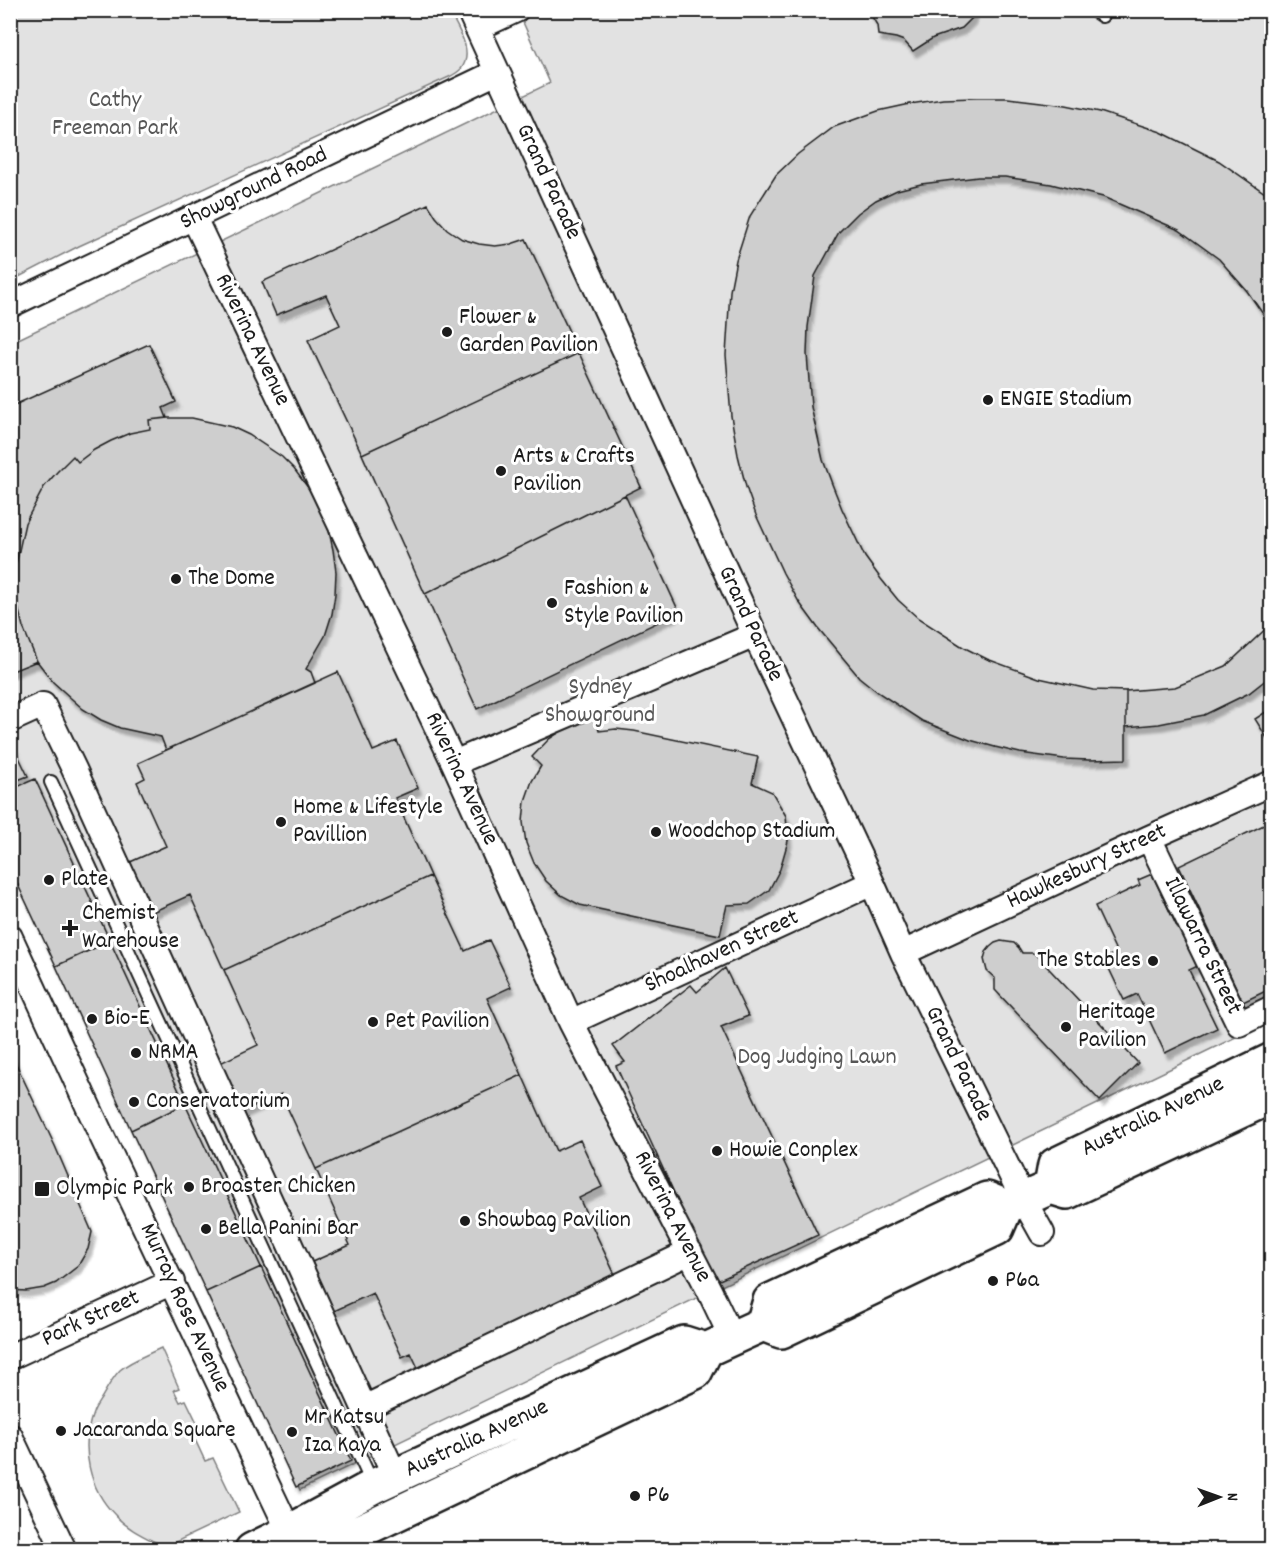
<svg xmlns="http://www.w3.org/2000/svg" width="1282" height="1560" viewBox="0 0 1282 1560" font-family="Dekko,sans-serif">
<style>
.green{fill:#e2e2e2;stroke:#7f7f7f;stroke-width:1.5}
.building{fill:#cecece;stroke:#1c1c1c;stroke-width:1.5;filter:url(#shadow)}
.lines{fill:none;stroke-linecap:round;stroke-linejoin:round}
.lane-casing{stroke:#1c1c1c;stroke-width:16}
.street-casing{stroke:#1c1c1c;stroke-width:28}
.secondary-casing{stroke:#1c1c1c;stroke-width:38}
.lane{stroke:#fff;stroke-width:12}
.street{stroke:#fff;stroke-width:24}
.secondary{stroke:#fff;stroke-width:33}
.poi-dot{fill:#1c1c1c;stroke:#fff;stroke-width:2}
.labels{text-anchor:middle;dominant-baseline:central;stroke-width:6;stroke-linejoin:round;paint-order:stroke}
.park-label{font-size:24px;fill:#575757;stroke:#fff}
.street-label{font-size:24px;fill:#1c1c1c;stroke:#fff}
.poi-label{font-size:24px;fill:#1c1c1c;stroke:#fff;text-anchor:start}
</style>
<defs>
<filter id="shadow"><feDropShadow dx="3.5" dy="6" stdDeviation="1.5" flood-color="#0004"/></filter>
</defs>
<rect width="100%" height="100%" fill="#fff"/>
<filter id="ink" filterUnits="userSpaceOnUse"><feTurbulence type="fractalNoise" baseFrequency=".0167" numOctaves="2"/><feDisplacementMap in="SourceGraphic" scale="12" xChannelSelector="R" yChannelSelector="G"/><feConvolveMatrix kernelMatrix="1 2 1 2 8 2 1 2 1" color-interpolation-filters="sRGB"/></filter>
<g filter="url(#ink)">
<path class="green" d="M10 11H449C457 27 475 52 461 69 458 72 453 75 449 77L79 246 11 281Z
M518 11H1271V1020L300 1490 11 858 10 343 550 83Z
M161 1348 179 1388 174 1390 180 1402 186 1400 200 1429 192 1433 205 1461 213 1458 239 1512 165 1547C148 1538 128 1530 115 1515 89 1489 80 1448 93 1413 95 1407 99 1402 102 1397 107 1388 113 1377 120 1370 132 1360 147 1355 161 1348Z"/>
<path class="building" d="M868 10H974L972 18 962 28 933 38 913 51 904 41 896 38 878 35 877 25Z
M976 98H1008L1066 105 1100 112 1161 132 1219 161 1272 198V327L1247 291 1219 259 1179 230 1103 197 1051 184 1005 177H978L921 184 897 190 876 200 858 213 839 232 815 276 808 327 807 354 811 407 823 460 832 484 842 509 865 557 881 579 898 600 918 618 963 647 987 659 1039 678 1093 690 1126 691V759L1089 760 1064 759 1020 753 995 747 970 740 922 721 879 693 859 677 818 628 799 602 783 573 756 515 746 487 738 455 731 416 726 355 730 291 736 260 750 216 776 175 798 154 834 127 878 111 910 104 943 99Z
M428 204 436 217 447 229 462 239 479 244 495 246 511 244 526 239 579 353 362 454 308 340 340 325 326 295 276 315 262 282Z
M149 344 176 402 163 408 167 418 149 420 150 429 130 433 111 441 94 450 78 462 73 456 57 472 44 487 25 523 16 564V586L18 607 23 627 37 661 10 672V407Z
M579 353 641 487 425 594 362 454Z
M167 418H192L232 427 249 435 282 457 294 469 309 489 322 511 329 531 333 550 336 572 335 594 332 614 325 636 306 669 311 672 315 683 166 750 161 737 120 728 101 720 83 709 53 682 37 661 23 627 18 607 16 586V564L25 523 44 487 57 472 73 456 78 462 94 450 111 441 130 433 150 429 149 420Z
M625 495 679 612 477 709 425 594Z
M1272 623V675L1249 693 1204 715 1159 724 1126 727V691L1175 687 1226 666Z
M338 672 373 751 397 741 418 788 395 798 430 876 224 970 190 895 150 913 128 863 166 846 137 782 145 778 138 763Z
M1272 708V739L1269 741 1255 719Z
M595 717 599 731 616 729 634 731 758 757 752 783 772 792 786 816 788 841 780 869 769 890 749 904 727 905 720 935 580 905 561 895 546 881 534 863 526 843 523 822 525 801 532 781 541 766 532 757 549 739 569 726Z
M14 747 28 776 10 783V749Z
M35 779 110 941 56 966 10 868V790Z
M1272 821V988L1243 1002 1179 866Z
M1152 874 1176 925 1182 922 1202 964 1189 970 1217 1028 1165 1053 1137 994 1124 1000 1104 958 1117 953 1095 906 1140 885 1138 880Z
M430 876 465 951 489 940 511 987 487 998 522 1075 316 1169 281 1094 242 1112 220 1063 258 1045 224 970Z
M110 941 185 1104 131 1130 56 966Z
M1001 941 1014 943 1019 948 1022 953H1034L1138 1063 1100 1101 995 990V978L987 971 984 959 986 952 990 947 995 943Z
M725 968 748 1016 721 1027 818 1235 715 1282 616 1066 625 1062 613 1046 691 985 697 992Z
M10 1051 55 1146 92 1232 88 1249 78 1266 56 1283 44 1288 26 1291 10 1290Z
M522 1075 556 1151 580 1140 602 1187 579 1198 617 1279 419 1370 411 1353 402 1357 373 1293 334 1311 312 1262 350 1245 316 1169Z
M185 1104 261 1267 206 1292 131 1130Z
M261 1267 351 1461 296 1487 206 1292Z"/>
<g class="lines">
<g class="lane-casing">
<path id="lane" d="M1093 10 1102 16 1104 10
M51 782 373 1485"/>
</g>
<g class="street-casing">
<path id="street" d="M469 10 755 635 872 883 903 953 1023 1199 1042 1233
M477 28 516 10
M194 218 454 763 571 1022 709 1290 732 1338
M10 305 497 72
M10 720 43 705 74 769 395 1476
M454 763 755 635
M1149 838 1239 1024 1272 1008
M10 937 98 1128 298 1550
M903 953 1149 838 1272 783
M571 1022 872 883
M10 1357 172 1282
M364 1408 690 1252
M10 1436 64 1550"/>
</g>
<g class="secondary-casing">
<path id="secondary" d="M1051 1187 1055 1165 1272 1060
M763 1324 770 1301 987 1199 1006 1207
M252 1550 289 1532 374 1486 684 1343 706 1350
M320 1550 695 1372 706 1350 763 1324 781 1331 997 1228 1006 1207 1051 1187 1067 1192 1272 1096"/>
</g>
<use href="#lane" class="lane"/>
<use href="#street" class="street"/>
<use href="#secondary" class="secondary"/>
</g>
</g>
<g class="poi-dot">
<circle cx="447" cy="332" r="6"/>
<circle cx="988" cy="400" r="6"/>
<circle cx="501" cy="471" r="6"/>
<circle cx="176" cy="579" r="6"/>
<circle cx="552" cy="603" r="6"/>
<circle cx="281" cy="822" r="6"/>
<circle cx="656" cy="832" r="6"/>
<circle cx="49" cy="880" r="6"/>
<path d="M67 919h6v6h6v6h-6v6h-6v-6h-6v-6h6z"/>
<circle cx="1153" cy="961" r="6"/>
<circle cx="92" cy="1019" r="6"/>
<circle cx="373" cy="1022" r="6"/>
<circle cx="1066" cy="1027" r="6"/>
<circle cx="136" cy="1053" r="6"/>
<circle cx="134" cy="1102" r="6"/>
<circle cx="717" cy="1151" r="6"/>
<circle cx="189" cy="1187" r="6"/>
<rect x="34" y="1181" width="16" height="16" rx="3"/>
<circle cx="465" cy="1221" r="6"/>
<circle cx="206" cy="1229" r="6"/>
<circle cx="993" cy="1281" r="6"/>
<circle cx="61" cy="1431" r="6"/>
<circle cx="292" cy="1432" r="6"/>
<circle cx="635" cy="1496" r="6"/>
</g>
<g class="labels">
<g class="park-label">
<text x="115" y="101">Cathy<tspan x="115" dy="28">Freeman Park</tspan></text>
<text x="600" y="688">Sydney<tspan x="600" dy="28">Showground</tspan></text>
<text x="817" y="1058">Dog Judging Lawn</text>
</g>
<g class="street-label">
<text transform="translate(548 182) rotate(65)">Grand Parade</text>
<text transform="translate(254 189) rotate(-26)">Showground Road</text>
<text transform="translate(252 340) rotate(64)">Riverina Avenue</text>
<text transform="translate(750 624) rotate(65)">Grand Parade</text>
<text transform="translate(461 779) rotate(65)">Riverina Avenue</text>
<text transform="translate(1087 867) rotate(-25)">Hawkesbury Street</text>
<text transform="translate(1202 946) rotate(64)">Illawarra Street</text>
<text transform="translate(722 952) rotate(-25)">Shoalhaven Street</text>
<text transform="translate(958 1064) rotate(64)">Grand Parade</text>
<text transform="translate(1153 1117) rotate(-26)">Australia Avenue</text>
<text transform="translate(672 1217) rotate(63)">Riverina Avenue</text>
<text transform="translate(184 1308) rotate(65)">Murray Rose Avenue</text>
<text transform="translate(91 1319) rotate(-25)">Park Street</text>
<text transform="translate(477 1439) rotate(-25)">Australia Avenue</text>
</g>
<g class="poi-label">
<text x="459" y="318">Flower &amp;<tspan x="459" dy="28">Garden Pavilion</tspan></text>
<text x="1000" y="400">ENGIE Stadium</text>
<text x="513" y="457">Arts &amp; Crafts<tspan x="513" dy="28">Pavilion</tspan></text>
<text x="188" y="579">The Dome</text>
<text x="564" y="589">Fashion &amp;<tspan x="564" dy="28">Style Pavilion</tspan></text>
<text x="293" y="808">Home &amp; Lifestyle<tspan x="293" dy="28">Pavillion</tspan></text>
<text x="668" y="832">Woodchop Stadium</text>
<text x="61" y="880">Plate</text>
<text x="82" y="914">Chemist<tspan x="82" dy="28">Warehouse</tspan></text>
<text x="1141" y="961" text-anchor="end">The Stables</text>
<text x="1078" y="1013">Heritage<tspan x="1078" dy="28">Pavilion</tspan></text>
<text x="104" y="1019">Bio-E</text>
<text x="385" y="1022">Pet Pavilion</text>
<text x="148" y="1053">NRMA</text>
<text x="146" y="1102">Conservatorium</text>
<text x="729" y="1151">Howie Conplex</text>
<text x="201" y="1187">Broaster Chicken</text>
<text x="56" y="1189">Olympic Park</text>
<text x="477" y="1221">Showbag Pavilion</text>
<text x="218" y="1229">Bella Panini Bar</text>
<text x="1005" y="1281">P6a</text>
<text x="304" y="1418">Mr Katsu<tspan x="304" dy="28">Iza Kaya</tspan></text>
<text x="73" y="1431">Jacaranda Square</text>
<text x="647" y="1496">P6</text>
</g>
</g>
<rect width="1282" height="1560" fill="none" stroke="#fff" stroke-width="36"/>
<rect x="18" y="18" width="1246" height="1524" fill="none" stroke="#1c1c1c" stroke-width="2" filter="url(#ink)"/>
<g transform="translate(1219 1497) rotate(89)" stroke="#ffffff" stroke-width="4.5" paint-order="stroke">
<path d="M0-4.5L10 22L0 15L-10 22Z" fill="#1c1c1c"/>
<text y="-9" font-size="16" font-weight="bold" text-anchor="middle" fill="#1c1c1c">N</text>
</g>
</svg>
